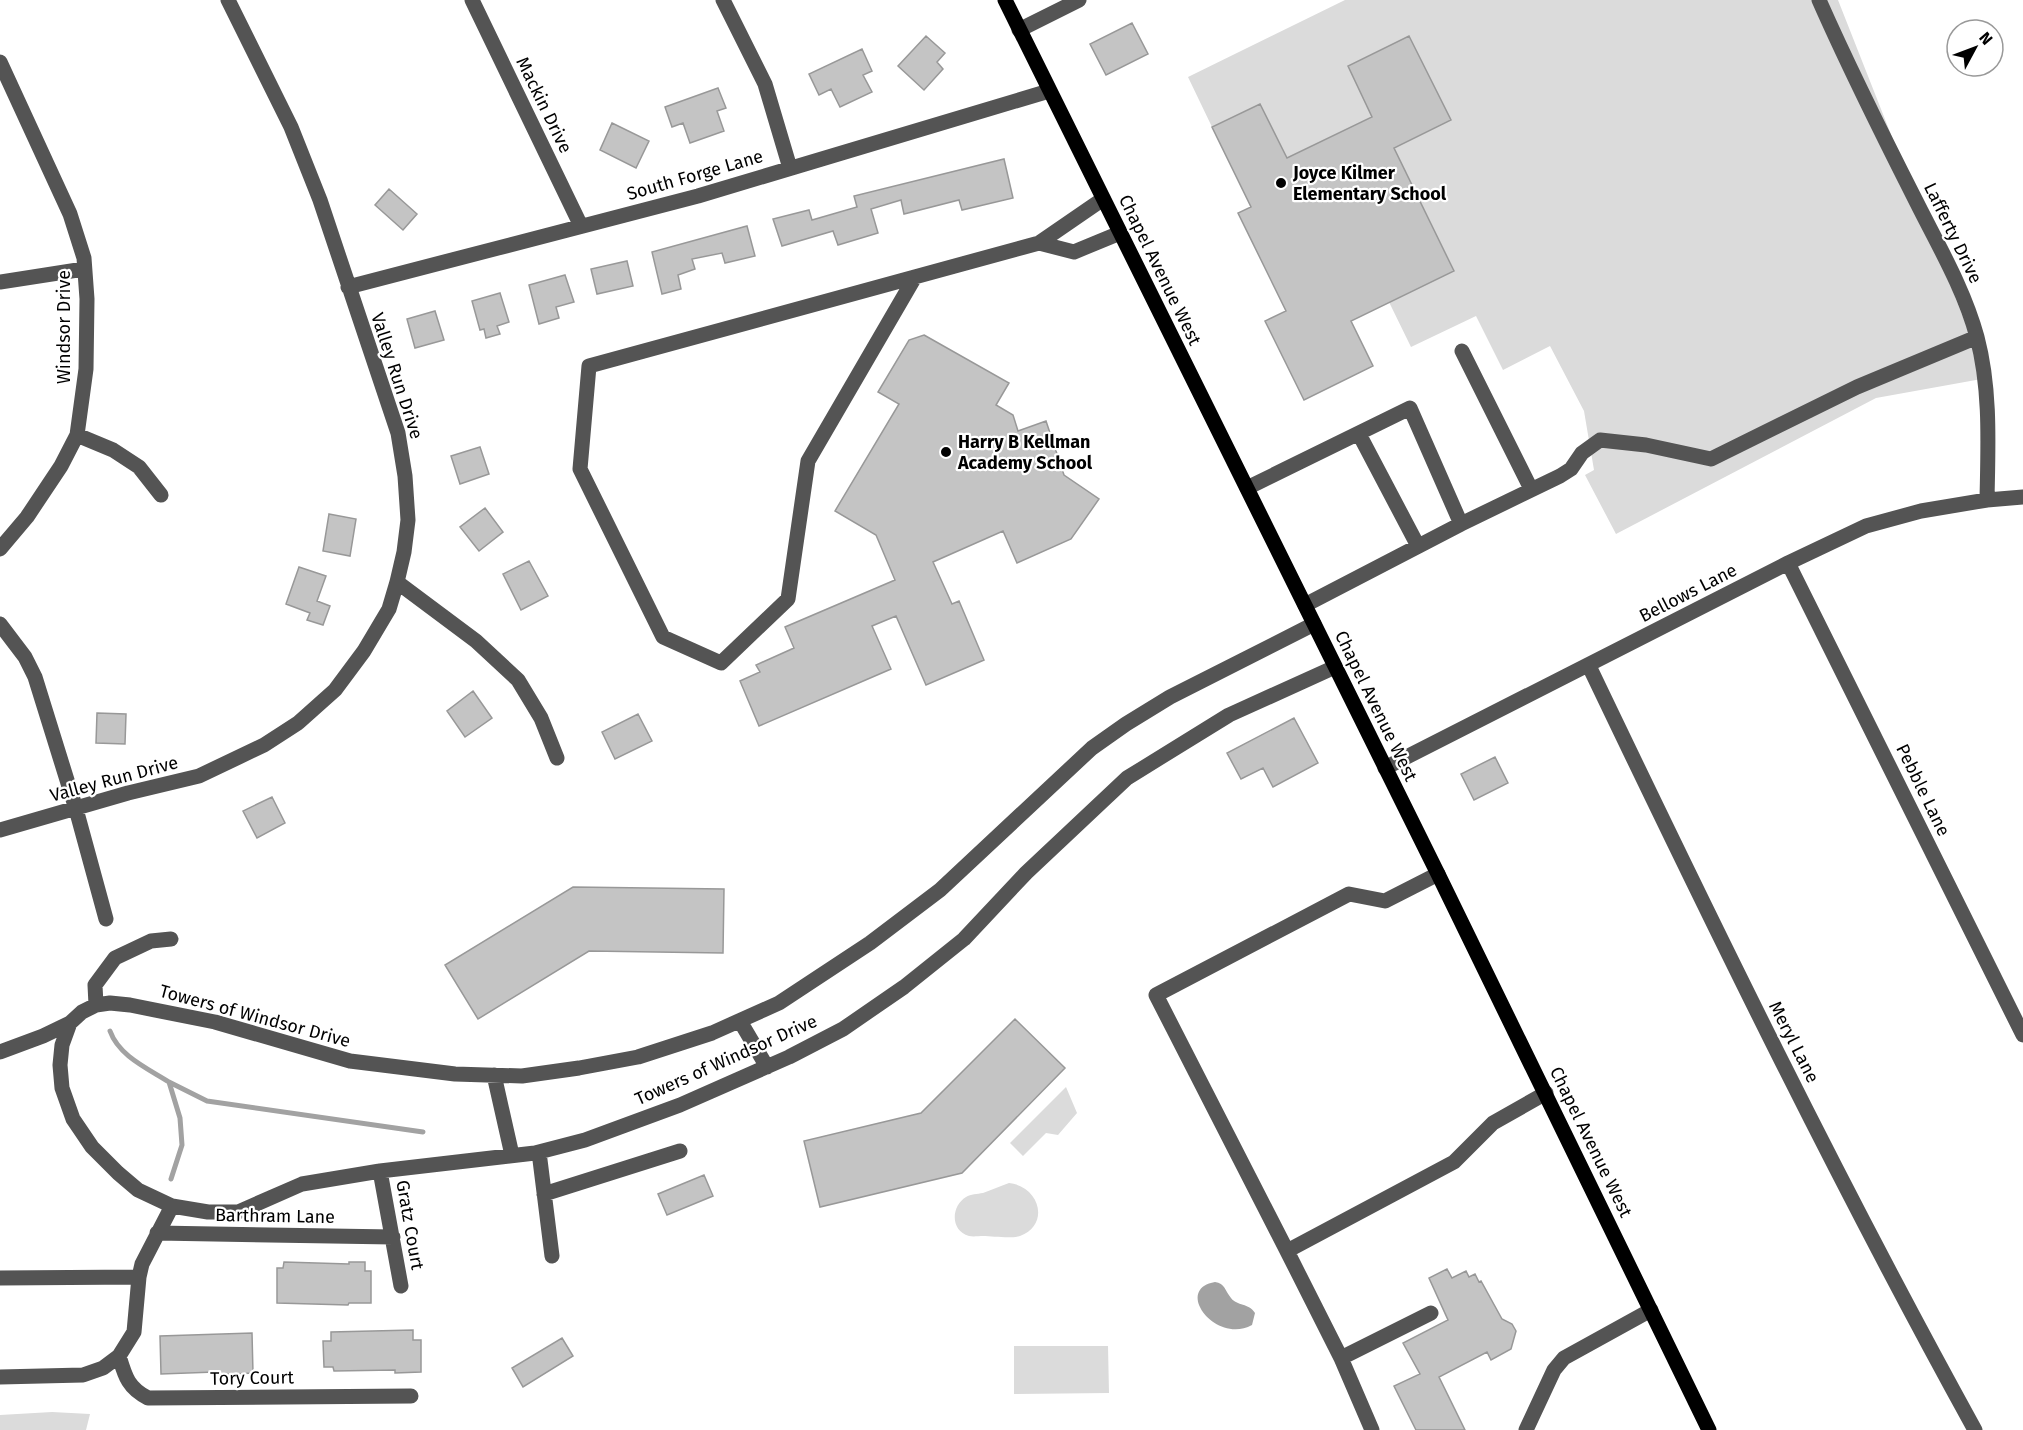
<svg xmlns="http://www.w3.org/2000/svg" width="2023" height="1430" viewBox="0 0 2023 1430" font-family="'Fira Sans',sans-serif">
<style>
.green{fill:#dbdbdb}
.water{fill:#a2a2a2}
.lines{fill:none;stroke-linecap:round;stroke-linejoin:round}
.stream{stroke:#a2a2a2;stroke-width:5}
.building{fill:#c4c4c4;stroke:#989898;stroke-width:1.5}
.minor{stroke:#545454;stroke-width:15}
.major{stroke:#000;stroke-width:15}
.poi-dot{fill:#000;stroke:#fff;stroke-width:2}
.labels{text-anchor:middle;dominant-baseline:central;stroke-width:4.5;stroke-linejoin:round;paint-order:stroke}
.street-label{font-size:18px;fill:#000;stroke:#fff}
.poi-label{font-size:18px;font-weight:bold;fill:#000;stroke:#fff;text-anchor:start}
</style>
<rect width="100%" height="100%" fill="#fff"/>
<path class="green" d="M1345 0H1838L1987 378 1876 398 1616 534 1585 475 1594 470 1584 411 1550 346 1503 370 1476 316 1411 347 1389 302 1454 270 1394 148 1451 120 1409 36 1348 66 1372 117 1287 158 1260 104 1212 127 1188 77Z
M1066 1087 1077 1113 1058 1135 1046 1133 1023 1156 1010 1143Z
M1009 1183C1039 1186 1051 1224 1020 1236 1010 1239 993 1236 983 1236 979 1236 973 1237 969 1236 950 1231 951 1206 966 1197 971 1194 977 1194 983 1193 992 1190 1000 1186 1009 1183Z
M1014 1346H1108L1109 1393 1014 1394Z
M52 1412 90 1414 86 1430H0V1415Z"/>
<path class="water" d="M1215 1282C1225 1283 1225 1291 1231 1298 1237 1306 1249 1303 1255 1313L1252 1325C1216 1345 1173 1289 1215 1282Z"/>
<g class="lines">
<path class="stream" d="M110 1031C119 1056 147 1068 169 1082L180 1118 182 1145 171 1179
M169 1082 207 1101 423 1132"/>
</g>
<path class="building" d="M1132 23 1148 54 1106 75 1090 44Z
M926 36 945 53 937 62 943 69 924 90 898 66Z
M1409 36 1451 120 1394 148 1454 271 1351 321 1373 366 1304 400 1265 321 1286 311 1238 213 1251 207 1212 127 1260 104 1287 158 1372 117 1348 66Z
M862 49 872 71 863 75 872 92 840 107 831 89 819 95 809 74Z
M718 88 726 108 717 111 724 131 690 143 683 123 672 127 665 107Z
M612 123 649 141 636 168 600 150Z
M1004 159 1013 198 962 210 959 200 904 214 901 200 871 209 878 233 838 245 833 231 782 246 773 219 809 210 812 220 857 207 854 196Z
M389 189 417 214 403 230 375 205Z
M747 226 755 256 725 263 722 253 692 259 695 269 678 275 681 289 662 294 652 252Z
M627 261 633 286 597 294 591 269Z
M565 275 574 302 556 307 559 318 539 324 529 285Z
M500 293 509 322 497 326 500 334 486 338 484 329 480 330 472 301Z
M435 311 444 340 415 348 407 319Z
M924 335 1009 383 996 405 1013 415 1018 431 1046 421 1064 475 1099 499 1071 539 1017 563 1003 531 933 562 952 604 959 601 984 660 926 685 896 616 872 626 891 669 759 726 740 681 760 672 756 665 794 648 785 627 895 580 876 535 835 511 899 404 878 392 909 340Z
M480 447 489 474 460 484 451 456Z
M485 508 503 532 479 551 460 527Z
M329 514 356 519 350 556 323 551Z
M529 561 548 596 521 610 503 574Z
M299 567 326 576 317 601 330 606 323 625 307 620 310 613 286 604Z
M473 691 492 718 465 737 447 711Z
M97 713 126 714 125 744 96 743Z
M638 714 652 741 615 759 602 732Z
M1294 718 1318 763 1273 787 1263 768 1241 779 1227 753Z
M1495 757 1508 783 1474 800 1461 774Z
M272 797 285 823 257 838 243 811Z
M573 887 724 889 723 953 589 951 478 1019 445 965Z
M1015 1019 1065 1068 962 1173 820 1207 804 1141 921 1113Z
M704 1175 713 1196 667 1215 658 1194Z
M284 1262 349 1264V1262H365V1271H371V1303H349L348 1305 277 1303V1268H283Z
M1447 1269 1452 1278 1466 1271 1469 1277 1475 1274 1479 1282 1481 1281 1502 1319 1512 1324 1516 1331 1511 1349 1491 1360 1487 1352 1439 1377 1465 1430H1416L1394 1386 1420 1374 1403 1343 1448 1320 1429 1278Z
M413 1330V1340H421V1372L395 1373V1370L334 1371 333 1367H324L323 1341H331V1332Z
M252 1333 253 1373 215 1375V1372L161 1374 160 1336Z
M562 1338 573 1356 523 1387 512 1368Z"/>
<g class="lines">
<path class="minor" d="M472 0 581 226
M723 0 765 84 790 168
M1819 0C1849 68 1882 134 1916 201 1938 245 1964 289 1977 337 1991 390 1988 446 1987 500
M1019 30 1079 0
M0 62 70 214 84 258 87 299 86 369 77 435 61 466 27 517 0 549
M1039 243 1074 252 1120 233
M915 277 808 461 788 599 721 663 663 637 580 469 589 366 1039 243 1103 199
M0 282 84 269
M348 287 698 196 1049 91
M1462 351 1531 489
M1359 434 1418 546
M77 435 113 450 139 467 161 495
M1247 488 1410 408 1461 524 1305 605
M1461 524 1560 476 1571 469 1582 453 1600 440 1646 445 1711 459 1857 387 1977 337
M1788 563 2023 1035
M397 582 476 641 518 680 541 718 557 758
M0 624 25 657 35 677 76 809 106 919
M1314 624 1170 697 1126 724 1092 748 940 890 870 943 779 1003 712 1033 638 1057 579 1068 522 1076 455 1074 350 1061 215 1022 130 1005 110 1003 96 1005 82 1012 70 1023 62 1045 60 1065 62 1088 73 1119 92 1147 118 1173 138 1190 172 1206 208 1212H238L302 1184 380 1171 535 1153 585 1140 680 1105 789 1057 843 1029 904 987 964 939 1026 873 1127 778 1229 715 1335 667
M1589 666C1712 923 1837 1180 1975 1430
M1385 768 1788 563 1866 526 1921 511 1987 500 2023 497
M0 830 128 793 199 776 264 745 298 723 335 690 364 651 389 609 397 582 404 552 408 520 405 476 398 433 320 200 291 127 228 0
M1438 874 1385 901 1349 894 1156 995 1287 1251 1454 1162 1493 1123 1546 1093
M96 1005 95 985 115 958 151 941 171 939
M740 1021 767 1067
M0 1052 43 1036 70 1023
M494 1075 512 1155
M539 1152 552 1256
M380 1171 401 1286
M544 1194 680 1151
M157 1233 393 1237
M1287 1251 1341 1358 1372 1430
M0 1278 139 1277
M119 1356C125 1376 128 1388 148 1398L411 1396
M1341 1358 1431 1313
M0 1377 83 1375 103 1368 119 1356 134 1332 139 1277 142 1264 172 1206
M1526 1430 1554 1370 1564 1358 1651 1310"/>
<path class="major" d="M1005 0 1438 874 1709 1430"/>
</g>
<g class="poi-dot">
<circle cx="1281" cy="183" r="6"/>
<circle cx="946" cy="452" r="6"/>
</g>
<g class="labels">
<g class="street-label">
<text transform="translate(544 105) rotate(64)">Mackin Drive</text>
<text transform="translate(695 175) rotate(-16)">South Forge Lane</text>
<text transform="translate(1953 233) rotate(64)">Lafferty Drive</text>
<text transform="translate(1160 270) rotate(64)">Chapel Avenue West</text>
<text transform="translate(64 327) rotate(-90)">Windsor Drive</text>
<text transform="translate(397 376) rotate(72)">Valley Run Drive</text>
<text transform="translate(1688 593) rotate(-27)">Bellows Lane</text>
<text transform="translate(1376 706) rotate(64)">Chapel Avenue West</text>
<text transform="translate(114 779) rotate(-15)">Valley Run Drive</text>
<text transform="translate(1923 790) rotate(64)">Pebble Lane</text>
<text transform="translate(255 1016) rotate(15)">Towers of Windsor Drive</text>
<text transform="translate(1794 1042) rotate(63)">Meryl Lane</text>
<text transform="translate(726 1060) rotate(-24)">Towers of Windsor Drive</text>
<text transform="translate(1591 1142) rotate(64)">Chapel Avenue West</text>
<text transform="translate(275 1216) rotate(1)">Barthram Lane</text>
<text transform="translate(410 1225) rotate(80)">Gratz Court</text>
<text transform="translate(252 1378) rotate(-1)">Tory Court</text>
</g>
<g class="poi-label">
<text x="1293" y="173">Joyce Kilmer<tspan x="1293" dy="21">Elementary School</tspan></text>
<text x="958" y="442">Harry B Kellman<tspan x="958" dy="21">Academy School</tspan></text>
</g>
</g>
<g transform="translate(1975 48) rotate(49)"><circle r="28" fill="#ffffff" stroke="#999999" stroke-width="1.5"/>
<path d="M0-4.5L10 22L0 15L-10 22Z" fill="#000000"/>
<text y="-9" font-size="16" font-weight="bold" text-anchor="middle" fill="#000000">N</text>
</g>
</svg>
